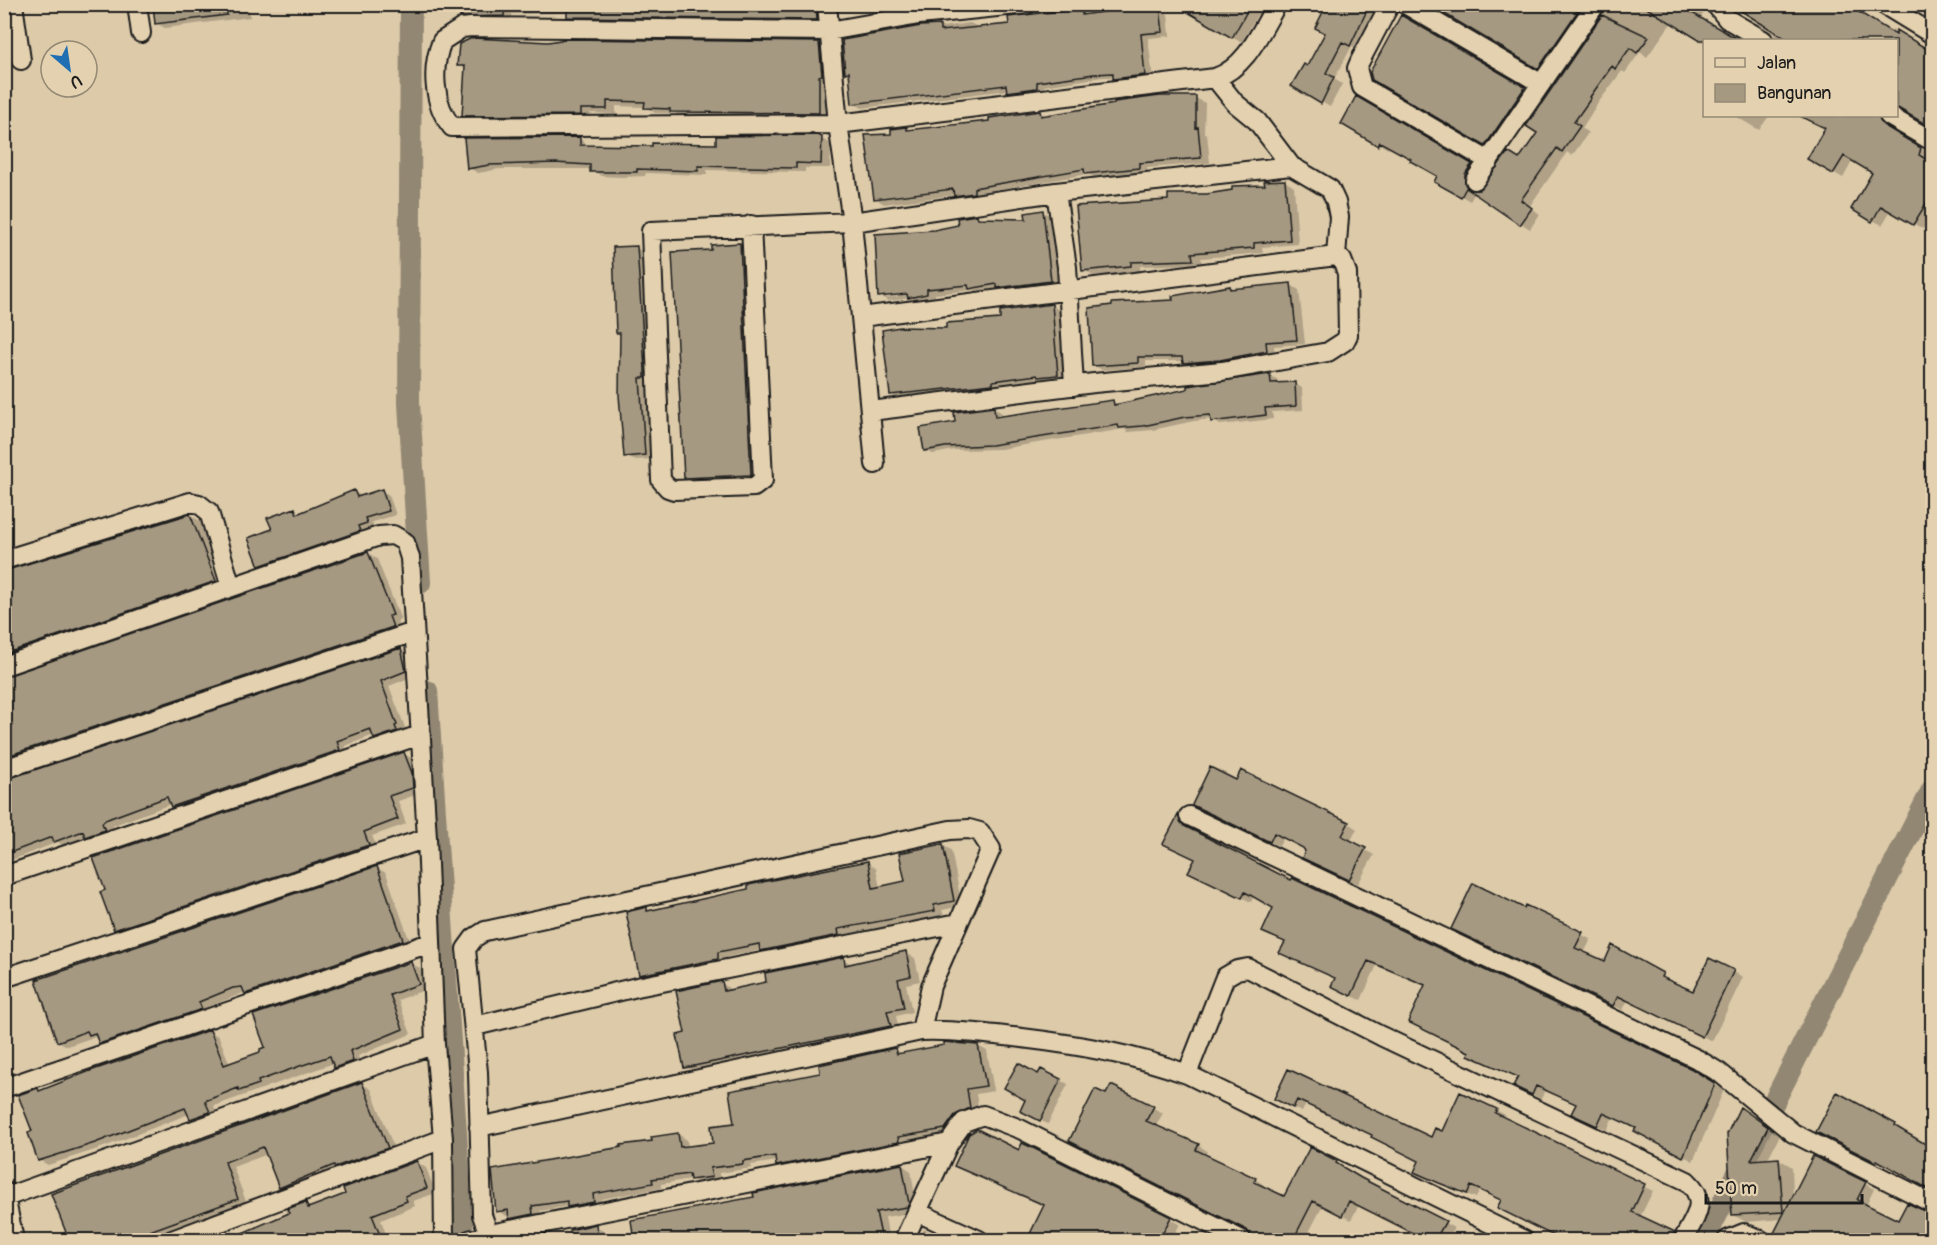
<svg xmlns="http://www.w3.org/2000/svg" width="1937" height="1245" viewBox="0 0 1937 1245" font-family="Pangolin,sans-serif">
<style>
.shadow{fill:#0003;fill-rule:evenodd}
.lines{fill:none;stroke-linecap:round;stroke-linejoin:round}
.canal{stroke:#928773;stroke-width:22}
.building{fill:#a69982;stroke:#1c1c1c;stroke-width:1.5}
.street-casing{stroke:#1c1c1c;stroke-width:22}
.street{stroke:#e4d1af;stroke-width:18}
</style>
<rect width="100%" height="100%" fill="#dccaa9"/>
<filter id="ink" filterUnits="userSpaceOnUse"><feTurbulence type="fractalNoise" baseFrequency=".0167" numOctaves="2"/><feDisplacementMap in="SourceGraphic" scale="12" xChannelSelector="R" yChannelSelector="G"/><feConvolveMatrix kernelMatrix="1 2 1 2 8 2 1 2 1" color-interpolation-filters="sRGB"/></filter>
<g filter="url(#ink)">
<path class="shadow" d="M155 4H248L250 17 165 28 156 23Z
M289 4H312L296 8Z
M424 4H826L825 23 576 21 568 16V13L512 14V20L470 21 462 16V13L432 9Z
M839 4H890L848 11Z
M1039 4H1068L1069 13 1081 12 1087 15 1117 11V4H1153L1154 10 1160 9 1168 14 1170 36 1148 38 1153 79 1123 83 1115 77H1103L1044 86 1045 92 1016 96 1008 90 862 108 854 103 850 74 846 72 843 41 970 23 978 27 1011 25 1035 14Z
M1273 4 1264 20 1257 15 1242 42 1173 5Z
M1335 4H1382L1359 50 1352 46 1334 79 1342 84 1330 107 1293 85 1308 68 1326 33Z
M1431 4H1595L1548 73Z
M1609 4H1706L1708 6 1700 19 1738 40 1704 42 1672 22 1647 57 1640 52 1625 73 1622 71 1598 103 1582 128 1588 133 1572 156 1567 152 1529 207 1540 214 1530 229 1475 193 1470 201 1436 181 1439 176 1413 159 1390 146 1388 149 1343 123 1357 99 1480 171 1474 180 1473 191H1481L1519 160 1539 133 1528 126Z
M1746 4H1869L1862 16 1890 33 1892 29 1932 53V127L1896 110V40H1774V34L1741 12Z
M1918 4H1932V14Z
M1403 17 1533 94 1495 150 1373 79Z
M466 40 548 43 819 44 828 49 827 117 680 116 675 113H655L646 107 616 106V114L590 113V119L473 120 464 115 466 69 459 65 460 44Z
M1196 98 1205 103 1204 133 1207 134 1210 163 1147 168 1148 172 1096 178 1088 174 982 192 983 197 964 200 955 195 884 204 875 198 893 135 907 128 911 131 1011 118 1040 112 1048 117Z
M1735 116H1769L1759 130Z
M1805 116H1888L1886 123 1892 132 1927 152H1932V214L1923 229 1891 210 1882 225 1853 209 1875 173 1853 160 1843 178 1809 158 1827 128Z
M580 139 589 146H717L822 139 831 144 830 168H805V172L707 170V175L646 173 645 176 622 177 601 176 592 169H499L478 173 469 168 466 140Z
M1285 181 1294 187 1298 244 1262 247 1263 253 1201 258 1202 264 1140 266V271L1093 276 1084 270 1169 202Z
M1043 212 1051 216 1059 286 1007 292 1001 289 978 293 973 290 935 294V298L918 302 912 298 888 301 880 296 935 232 960 227 977 216 982 219 1027 221ZM914 291 915 294 886 298V295Z
M740 245 749 250 760 479 695 483 686 477 713 251Z
M637 248 644 252 653 381H647L652 459 633 460 625 456 621 334 618 332Z
M1291 285 1299 290 1305 344 1274 346 1275 356 1193 367 1184 361H1146V367L1102 370 1094 365 1174 301 1230 288 1235 290Z
M1051 305 1059 310 1065 379 1047 381 1043 379 1000 384V388L898 398 891 394 947 329 1002 320Z
M1270 375 1278 380V384L1294 383 1302 388 1303 410 1272 412 1273 419 1220 425 1212 419 1194 421 1152 430 1128 432 1124 429 1000 449 954 450 933 454 925 450 956 423 994 408 1002 413V417L1113 402 1119 405Z
M381 490 389 495 396 515 372 522 374 527 365 530 367 535 268 569 260 565 273 530 294 510 301 513 354 492 362 496Z
M190 515 200 521 224 586 4 664V572Z
M368 553 377 559 401 620 397 621 401 632 4 767V677Z
M401 650 410 655 414 676 389 686 406 730 403 731 405 736 384 743 374 735 345 746 348 755 182 812 171 804 114 825 111 829 113 835 95 841 88 837 64 846 58 842 4 863V781Z
M404 754 413 759 420 779 421 793 398 801 406 824 372 836 378 850 124 934 115 929 107 891Z
M1203 810 1348 823 1357 829 1350 842 1374 855 1358 884 1313 862 1305 848 1284 837 1279 846Z
M1179 817 1187 822 1193 832 1292 882 1691 1070 1724 1090 1693 1161 1613 1117 1607 1130 1582 1118 1577 1104 1545 1090 1541 1099 1524 1091 1519 1078 1479 1060 1471 1052 1426 986 1377 965 1361 1000 1341 991 1336 978 1286 942 1275 908 1254 896 1251 902 1199 876 1197 859Z
M942 845 951 850 962 906 942 910 944 916 846 934 847 940 770 955 761 950 727 957 726 964 649 979 640 974 646 909 651 911 867 863 876 868 880 888 907 882Z
M377 868 386 873 411 945 255 998 243 993 208 1007 210 1014 110 1048 94 1037 67 1046 58 1041Z
M1524 910 1591 939 1584 953 1605 962 1612 948 1693 993 1710 960 1743 977 1712 1041 1628 1000 1623 1010 1462 933Z
M906 953 915 958 920 981 906 984 912 1012 896 1016 899 1031 695 1072 686 1067 687 1034 722 983 732 991 768 983 843 959 853 965Z
M410 963 420 968 427 989 398 1000 411 1034 358 1056 362 1066 345 1072 334 1063 214 1106 218 1117 200 1124 189 1114 104 1147 48 1165 39 1160 38 1090 41 1092 210 1031 219 1037 230 1065 262 1053Z
M978 1046 987 1051 994 1091 976 1094 979 1113 955 1133 906 1142 907 1146 787 1170 778 1165 777 1161 751 1165 752 1168 719 1173 720 1182 700 1184 691 1179 661 1184V1188L601 1199 602 1207 578 1211 569 1206 540 1211 541 1219 519 1223 498 1211 678 1134 687 1140 688 1148 715 1144 735 1124 822 1074 895 1050 903 1054Z
M1288 1071 1431 1139 1496 1110 1505 1115 1503 1119 1653 1191 1640 1217 1682 1237 1680 1240H1564L1499 1207 1503 1200 1480 1190 1476 1198 1425 1176 1421 1161 1374 1135 1306 1104 1302 1112 1284 1104Z
M1039 1076 1060 1080 1068 1084 1048 1124 1029 1115Z
M361 1084 371 1089 396 1153 289 1192 280 1187 268 1154 233 1167 247 1204 147 1240H63L60 1234Z
M1112 1087 1163 1113 1155 1127 1198 1145 1207 1151 1205 1156 1255 1179 1264 1185 1263 1188 1285 1198 1310 1149 1454 1228 1448 1240H1403L1408 1230 1359 1205 1351 1220 1323 1205 1305 1240H1254L1249 1230 1106 1096Z
M1753 1117 1780 1135 1767 1160 1779 1159 1792 1167 1793 1196 1865 1184 1874 1189 1866 1206 1899 1222 1908 1205 1932 1216V1240H1773L1782 1219 1746 1222 1733 1215Z
M1895 1125 1904 1130 1903 1133 1928 1147 1932 1141V1189L1886 1164 1885 1166 1827 1137Z
M1032 1149 1180 1224 1171 1240H1029L1045 1205 1020 1152Z
M417 1162 426 1168 436 1193 413 1201 415 1206 381 1220 388 1240H226L291 1214 305 1204 312 1208 347 1195Z
M902 1165 911 1171 917 1209 916 1212 885 1217 889 1240H636L632 1221 756 1199Z
M596 1226 605 1231 606 1240H573L571 1231Z
M924 1229 945 1240H919Z
M1205 1236 1215 1240H1202Z
M535 1238 540 1240H523Z"/>
<g class="lines">
<path class="canal" d="M411 4 409 403 420 583
M427 691 463 1240
M1704 1240 1932 790"/>
</g>
<path class="building" d="M153 4H226L227 15 155 24Z
M461 4H505L504 16 460 17Z
M567 4H816L817 20 567 17Z
M1115 4H1139L1140 10 1160 8 1163 32 1141 34 1145 75 1113 79V73L1094 74 1037 82V88L1007 92 1006 85 852 104 849 72 845 73 842 40 921 26 940 25V31L1009 24 1008 17 1041 13 1082 10V15L1116 10Z
M1174 4H1251L1232 38Z
M1327 4H1370L1350 46 1342 42 1326 73 1334 77 1321 104 1291 86 1304 64 1307 66 1325 33 1315 28Z
M1428 4H1581L1582 5 1538 69Z
M1640 4H1697L1692 13 1739 40H1699Z
M1730 4H1846L1896 35V30L1932 52V128L1896 107V40H1788Z
M1401 15 1525 87 1485 146 1372 80 1370 72Z
M1602 15 1649 37 1637 53 1630 48 1615 69 1612 66 1590 97 1591 98 1574 122 1580 126 1562 152 1557 148 1521 200 1532 208 1520 225 1466 188 1461 197 1434 182 1437 176 1410 161 1411 159 1380 142 1378 146 1341 124 1356 96 1472 164 1465 174V184L1469 190H1479L1508 152 1519 159 1537 133 1526 126Z
M472 38 548 42 567 39 819 42 822 75 819 76V113L670 112V109L644 108 645 102 607 101V109H581V115L462 116 465 66H457L459 44Z
M1160 96H1196V128L1198 127 1201 158 1139 163V168L1085 174 1084 169 974 188V193L954 196 953 189 874 199 865 135 891 134V129L907 127V130L989 121V118L1040 111 1041 116 1114 104V102Z
M1800 116H1878L1883 125 1921 148 1919 155 1932 163V205L1927 202 1913 225 1881 206 1872 222 1851 209 1872 173 1844 156 1833 174 1807 159 1825 128Z
M818 135 822 137 821 164 796 163V168L698 166V171L637 169V172H590V165L555 163 489 165 467 169 464 138 580 137V145L652 146V143L716 144V136Z
M1285 180 1290 240 1254 243V248L1192 253 1193 260 1131 262V266L1082 271 1076 206 1168 200V194H1207L1232 190V186L1265 185 1264 181Z
M1043 210 1051 281 997 288V284L969 289 968 285 927 289V294L908 298 907 294 878 297 875 234 934 230 958 225 957 218 977 215 978 218 1026 219 1025 213Z
M740 243 751 475 684 478 672 252 711 250V245Z
M637 246 645 370V378H640L645 455 624 457 619 395 620 333H616L613 247Z
M1291 283 1297 340 1266 342 1267 351 1220 360 1183 363 1182 357H1138V363L1092 366 1089 308 1112 305V303L1173 300 1172 296 1230 286V289Z
M1052 304 1058 375 1038 377 1037 375 993 381V384L890 395 882 330 900 327 946 328V323L1000 319V311Z
M1270 374 1271 383 1295 382 1296 406 1265 408 1266 415 1211 422 1210 415 1185 417 1143 426 1119 428 1118 425 991 445 945 447 924 451 920 428 955 422 954 412 994 407 995 417 1113 400 1114 405 1187 389V386Z
M382 489 389 511 365 518 367 523 358 526 360 531 259 566 248 538 272 529 267 518 295 508 297 514 354 490 357 497Z
M190 514 216 581 4 654V571Z
M368 552 393 615 389 616 393 627 4 757V677Z
M401 648 406 671 381 681 397 725 395 726 397 731 374 739 370 729 337 741 340 750 171 807 167 797 105 820 102 823 105 830 85 837 83 831 54 842 52 837 4 855V780Z
M404 752 412 773 413 788 389 796 398 819 364 832 369 845 114 930 100 892 105 890 93 858Z
M1210 767 1236 780 1241 770 1349 822 1342 836 1366 848 1349 880 1302 858 1305 851 1303 848 1274 833 1270 842 1192 805Z
M1178 815 1184 826 1291 880 1292 878 1692 1069 1713 1082 1715 1084 1683 1157 1634 1131 1636 1128 1603 1113 1597 1126 1571 1114 1576 1104 1536 1086 1532 1095 1513 1086 1518 1077 1468 1055 1469 1052 1408 1022 1425 985 1368 961 1351 996 1331 986 1335 978 1279 953 1285 942 1262 932 1273 908 1245 892 1242 898 1188 872 1195 859 1163 844Z
M943 844 954 901 934 905 935 911 838 929 839 935 760 951 759 944 718 952V959L639 975 626 912 647 907V911L748 889V885L868 861 873 888 905 881 899 853Z
M377 866 403 940 245 994 242 987 233 988 199 1002 202 1009 99 1044 95 1033 89 1035 87 1031 57 1042 36 980Z
M1473 883 1524 908 1525 905 1583 932 1575 948 1605 961 1612 945 1663 973 1661 977 1693 991 1709 958 1734 970 1702 1037 1618 996 1613 1006 1451 929Z
M906 951 911 976 898 979 904 1008 887 1011 891 1026 684 1068 677 1035 685 1033 676 991 722 981 724 991 766 982 765 973 844 957 845 965Z
M411 962 419 984 390 995 403 1029 350 1051 353 1061 334 1068 330 1056 300 1066 258 1081 259 1084 239 1091 238 1088 205 1101 210 1112 190 1119 185 1108 95 1143 38 1161 28 1133 32 1131 18 1095 38 1088 39 1091 90 1071 210 1030 224 1065 260 1052V1049L265 1047 253 1015Z
M944 1042 978 1045 986 1086 967 1089 970 1108 955 1115 945 1129 898 1137 899 1142 776 1166 775 1156 743 1161V1164L710 1168 712 1177 690 1180 689 1174 652 1179 653 1183 593 1194 594 1202 567 1207V1201L532 1206 533 1214 509 1219 508 1210 496 1212 492 1170 621 1147V1145L652 1141 651 1137 678 1133 680 1147 713 1143 711 1126 734 1123 729 1091 820 1073 819 1065 895 1048 897 1054 944 1045Z
M1018 1063 1038 1074 1041 1069 1061 1079 1040 1121 1020 1111 1025 1100 1004 1088Z
M1288 1069 1431 1137 1435 1128 1442 1131 1460 1092 1497 1109 1495 1113 1645 1184 1632 1212 1675 1232 1672 1240H1552L1554 1236 1497 1208 1501 1200 1471 1186 1467 1194 1439 1183 1414 1172 1419 1161 1371 1137 1372 1135 1297 1100 1293 1108 1274 1099Z
M362 1082 388 1148 335 1167 334 1165 279 1188 263 1147 225 1162 238 1199 125 1240H69L51 1194Z
M1111 1085 1154 1106 1146 1121 1199 1144 1196 1150 1256 1178 1254 1182 1284 1196 1310 1147 1337 1161 1336 1163 1361 1178 1446 1221 1435 1240H1411L1415 1234 1349 1201 1342 1216 1313 1201 1293 1240H1253L1247 1230 1069 1141 1095 1089 1106 1094Z
M1837 1092 1896 1124 1895 1126 1932 1148V1191L1877 1160 1876 1162 1816 1132Z
M1740 1107 1768 1127 1751 1160 1779 1158 1783 1212 1732 1215 1727 1134Z
M977 1129 1019 1150 1022 1143 1033 1148 1171 1217 1159 1240H1027L1044 1205 954 1166 969 1134Z
M1813 1156 1866 1182 1857 1200 1898 1220 1907 1203 1932 1214 1925 1226 1932 1230V1240H1784L1773 1235Z
M417 1161 427 1188 405 1196 407 1201 372 1215 382 1240H226L289 1213 287 1209 306 1202 308 1208 345 1194 343 1188Z
M902 1164 909 1204 907 1207 876 1212 882 1240H634L631 1220 754 1197 753 1193Z
M596 1224 598 1240H571L570 1230Z"/>
<g class="lines">
<g class="street-casing">
<path id="street" d="M13 4 21 60
M137 4 141 33
M827 4 838 124 852 222 875 464
M1027 4 919 15 829 31 471 27 462 28 442 41C431 68 433 104 452 127L838 124 1215 78C1247 67 1260 32 1277 4
M1390 4 1360 61 1357 68 1362 87 1489 161
M1405 4 1540 83
M1715 4 1727 19 1763 40
M1883 4 1932 34
M1215 78 1235 103 1257 121 1291 166 1330 189 1336 202 1339 217 1336 256
M1889 116 1932 141
M1475 180 1596 4
M1056 192 1067 267 1074 386
M751 225 763 480 754 487 674 490 668 488 661 480 651 231 852 222 1056 192 1291 166
M861 317 1336 256 1342 260 1347 273 1348 335 1345 341 1328 352 1222 371 1094 383 871 411
M4 560 190 502 199 504 209 512 231 587
M4 666 379 536 393 535 405 542 410 558 427 838 435 1044 443 1139 444 1240
M4 769 414 632
M1189 816 1697 1059 1720 1073 1793 1133 1932 1203
M4 876 420 735
M4 978 427 838
M475 1026 637 987 958 923
M1187 1074 1225 977 1237 970 1248 968 1381 1036 1687 1181C1710 1202 1694 1218 1683 1240
M4 1088 430 943
M479 1127 921 1031C956 1030 988 1034 1022 1038 1080 1045 1132 1054 1187 1074L1524 1240
M4 1191 14 1240
M6 1197 435 1044
M919 1213 979 1240
M172 1240 443 1139
M469 1240 490 1234 949 1143
M491 1240 482 1215 478 1072 466 949 474 938 485 931 950 830 969 829 980 832 991 849 931 986 921 1031
M904 1240 949 1143 964 1122 983 1115 1020 1129 1242 1240
M1727 1240 1744 1233 1761 1240"/>
</g>
<use href="#street" class="street"/>
</g>
</g>
<rect width="1937" height="1245" fill="none" stroke="#e4d1af" stroke-width="24"/>
<rect x="12" y="12" width="1913" height="1221" fill="none" stroke="#1c1c1c" stroke-width="2" filter="url(#ink)"/>
<rect x="1703" y="39" width="195" height="78" fill="#e4d1af" stroke="#948974" stroke-width="1.5"/>
<rect x="1715" y="58" width="30" height="9" fill="#e4d1af" stroke="#948974" stroke-width="1.5"/>
<text x="1757" y="69" font-size="18" fill="#1c1c1c">Jalan</text>
<rect x="1715" y="84" width="30" height="18" fill="#a69982" stroke="#948974" stroke-width="1.5"/>
<text x="1757" y="99" font-size="18" fill="#1c1c1c">Bangunan</text>
<g transform="translate(69 69) rotate(151)"><circle r="28" fill="#e4d1af" stroke="#948974" stroke-width="1.5"/>
<path d="M0-4.5L10 22L0 15L-10 22Z" fill="#1f6fb2"/>
<text y="-9" font-size="16" font-weight="bold" text-anchor="middle" fill="#1c1c1c">U</text>
</g>
<path d="M1706 1194v9h156v-9" fill="none" stroke="#1c1c1c" stroke-width="3"/>
<text x="1715" y="1194" font-size="18" fill="#1c1c1c" stroke="#e4d1af" stroke-width="4.5" paint-order="stroke">50 m</text>
</svg>
